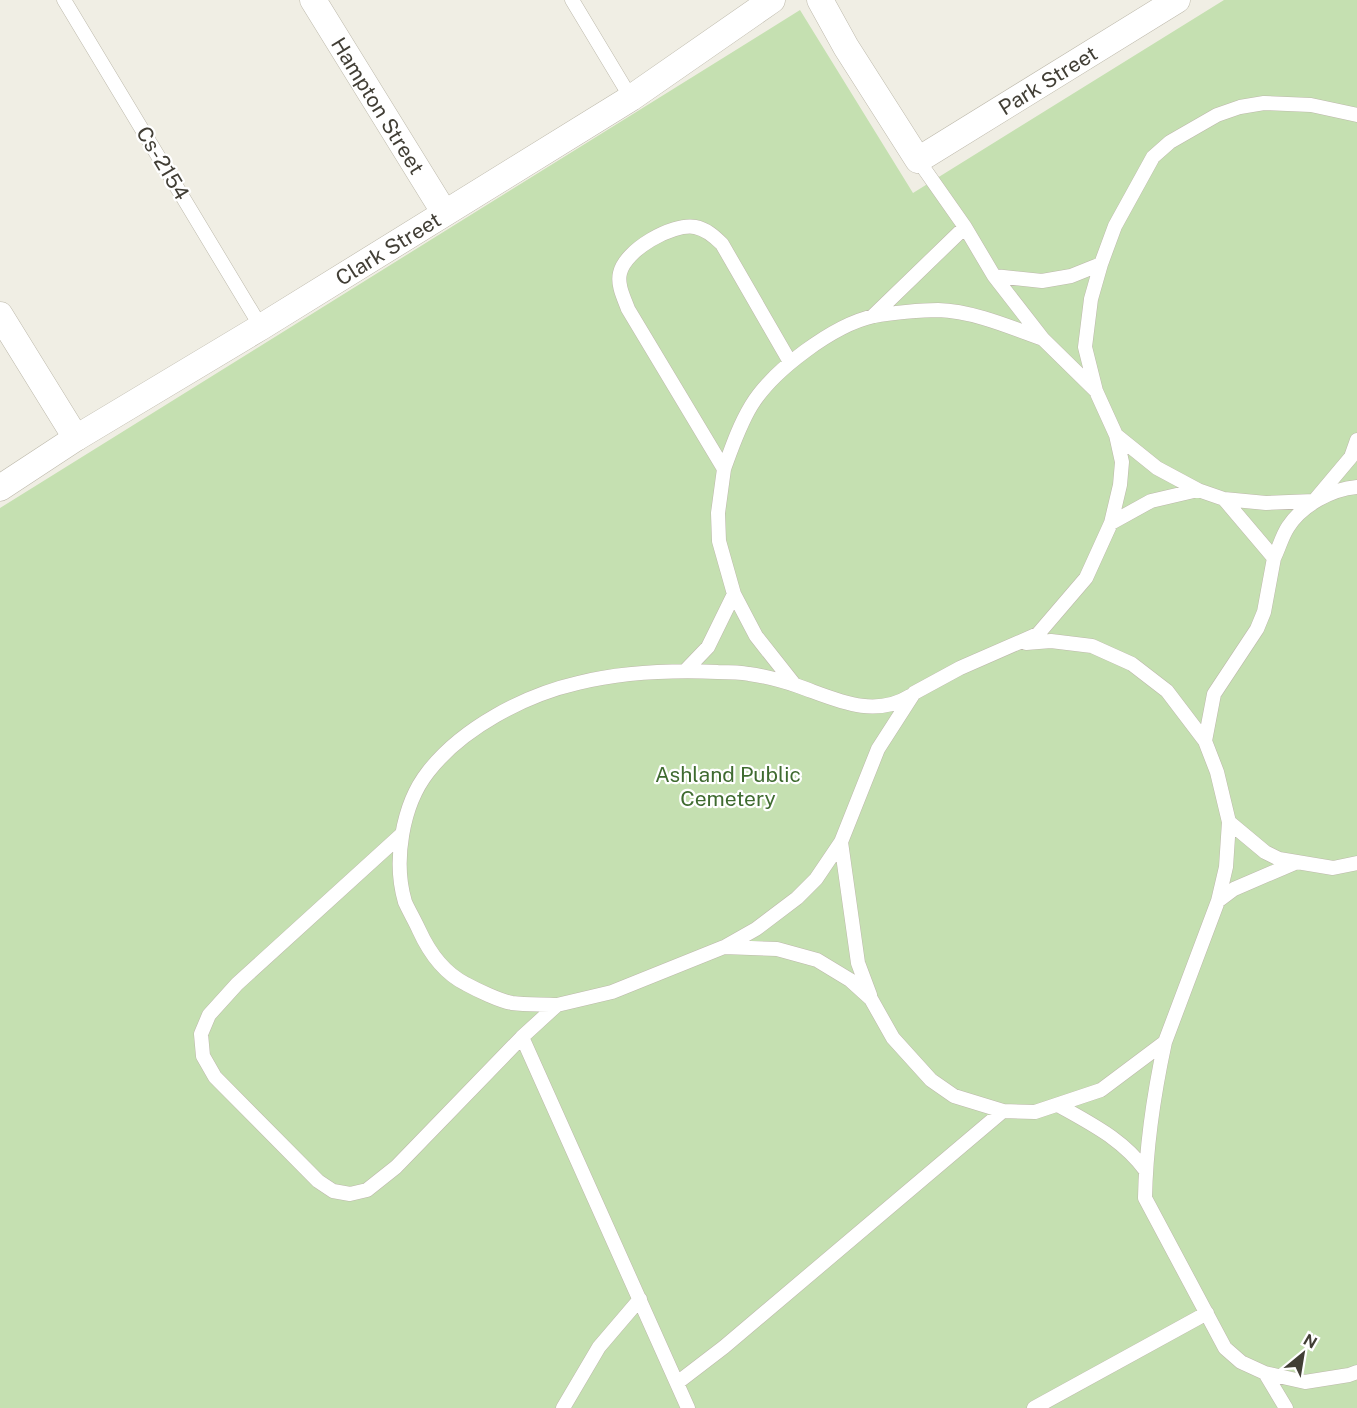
<svg xmlns="http://www.w3.org/2000/svg" width="1357" height="1408" viewBox="0 0 1357 1408" font-family="'Public Sans',sans-serif">
<style>
.green{fill:#c5e0b1}
.lines{fill:none;stroke-linecap:round;stroke-linejoin:round}
.lane-casing{stroke:#bdb9ab;stroke-width:15}
.street-casing{stroke:#bdb9ab;stroke-width:27}
.lane{stroke:#fff;stroke-width:14}
.street{stroke:#fff;stroke-width:26}
.labels{text-anchor:middle;dominant-baseline:central;stroke-width:4.5;stroke-linejoin:round;paint-order:stroke}
.street-label{font-size:21px;fill:#413e35;stroke:#fff}
.park-label{font-size:21px;fill:#3f6b30;stroke:#fff}
</style>
<rect width="100%" height="100%" fill="#f0eee4"/>
<path class="green" d="M1224 0H1357V1408H0V508L800 10 913 193Z"/>
<g class="lines">
<g class="lane-casing">
<path id="lane" d="M64 0 261 327
M572 0 631 98
M918 160 965 227 994 276 1042 281 1071 276 1101 264 1115 226 1153 157 1170 142 1217 115 1240 107 1264 103 1311 105 1357 115
M994 276 1043 339 1096 391 1116 435 1122 462 1120 485 1111 523
M873 316 965 227
M790 362 722 244C714 236 706 229 695 227 672 223 625 250 620 273 617 285 624 298 628 309L724 469 718 513 719 541 734 594 756 636 794 684
M1096 391 1085 347 1091 299 1101 264
M1116 435 1157 468 1198 490
M724 469C732 447 739 426 751 406 772 371 833 325 874 316 890 313 922 310 938 310 973 311 1010 327 1043 339
M1224 499 1274 558 1264 612 1257 629 1214 694 1205 741 1217 772 1229 822 1265 852 1279 859 1333 868 1357 863
M1274 558C1279 548 1282 536 1288 527 1302 505 1332 489 1357 487
M1026 643 1051 641 1092 646 1132 664 1167 691 1205 741
M685 671 708 647 734 594
M402 834 237 984 209 1015 201 1034 203 1056 215 1077 318 1181 333 1191 350 1194 367 1190 396 1167 522 1037 557 1005 612 992 724 947 777 949 817 960 850 980 871 999 893 1038 931 1080 954 1096 1003 1111
M841 842 858 963 870 995
M1218 901 1226 867 1229 822
M726 946 756 929 797 898 816 879 841 842 878 749 914 693 960 668 1038 634 1086 578 1111 523 1151 501 1198 490 1224 499 1266 503 1314 501 1351 457 1357 440
M557 1005C543 1004 527 1005 512 1003 500 1001 477 990 466 984 444 973 429 952 419 930 415 921 409 911 405 902 393 862 402 805 428 772 462 728 525 695 578 683 623 672 671 670 718 672 728 672 739 672 749 674 765 676 783 681 798 686 835 699 873 719 910 696
M522 1037 688 1408
M1165 1042C1154 1093 1146 1145 1145 1198L1225 1348 1241 1362 1265 1373 1286 1408
M1058 1105C1091 1124 1123 1139 1146 1171
M1265 1373 1305 1382 1349 1375 1357 1372
M677 1383 724 1347 1003 1111 1035 1112 1101 1090 1165 1042 1218 901 1234 889 1297 862
M563 1408 599 1347 640 1299
M1034 1408 1207 1313"/>
</g>
<g class="street-casing">
<g id="street">
<path id="s1" d="M313 0 444 212"/>
<path id="s2" d="M820 0 846 47 918 160 1177 0"/>
<path d="M0 315 76 438"/>
<path id="s3" d="M0 488 76 438 261 327 631 98 772 0"/>
</g>
</g>
<use href="#lane" class="lane"/>
<use href="#street" class="street"/>
</g>
<g class="labels">
<g class="street-label">
<text stroke="none"><textPath href="#s2" startOffset="340">Park Street</textPath></text>
<text stroke="none"><textPath href="#s1" startOffset="124">Hampton Street</textPath></text>
<text transform="translate(163 163) rotate(59)">Cs-2154</text>
<text stroke="none"><textPath href="#s3" startOffset="456">Clark Street</textPath></text>
</g>
<g class="park-label">
<text x="728" y="774">Ashland Public<tspan x="728" dy="24">Cemetery</tspan></text>
</g>
</g>
<g transform="translate(1303 1354) rotate(30)" stroke="#ffffff" stroke-width="4.5" paint-order="stroke">
<path d="M0-4.5L10 22L0 15L-10 22Z" fill="#413e35"/>
<text y="-9" font-size="16" font-weight="bold" text-anchor="middle" fill="#413e35">N</text>
</g>
</svg>
